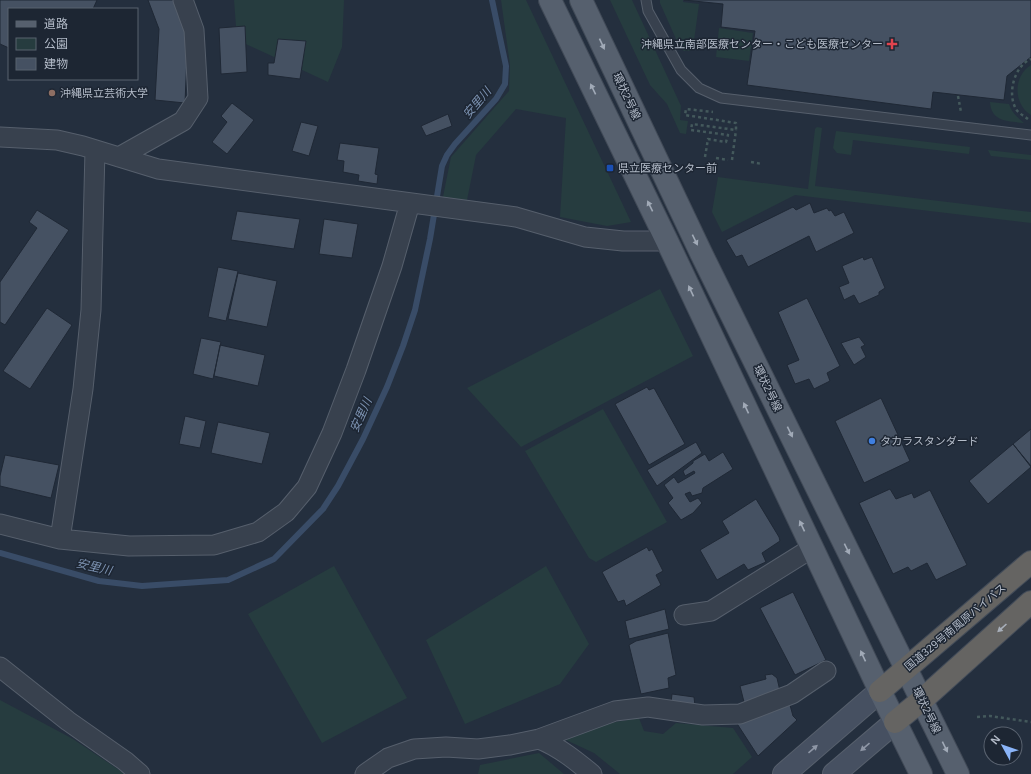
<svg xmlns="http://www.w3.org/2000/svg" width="1031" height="774" viewBox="0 0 1031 774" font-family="Helvetica,'Noto Sans JP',sans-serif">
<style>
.green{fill:#263c3f}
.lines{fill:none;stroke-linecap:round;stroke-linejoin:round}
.stream{stroke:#394c67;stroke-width:6}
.building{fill:#455162;stroke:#1f2835}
.service-casing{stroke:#565f6c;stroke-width:11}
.minor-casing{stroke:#565f6c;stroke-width:21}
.secondary-casing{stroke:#565f6c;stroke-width:24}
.primary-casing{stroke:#414a57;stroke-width:24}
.trunk-casing{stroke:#434c59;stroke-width:24}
.path{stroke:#44595c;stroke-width:2.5;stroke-dasharray:3 3;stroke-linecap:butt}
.service{stroke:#38414e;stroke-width:9}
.minor{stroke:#38414e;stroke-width:19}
.secondary{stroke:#465061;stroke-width:22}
.primary{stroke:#56606e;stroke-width:22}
.trunk{stroke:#656462;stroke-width:22}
.oneway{fill:#a1aab7}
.oneway2{fill:#a8afba}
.oneway3{fill:#8e96a5}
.health-dot{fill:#e0444e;stroke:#1d2633;stroke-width:1.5}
.education-dot{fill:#8d6e63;stroke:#1d2633;stroke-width:1.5}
.transit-dot{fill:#1a4fb4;stroke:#1d2633;stroke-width:1.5}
.shop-dot{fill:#3f7fe0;stroke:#1d2633;stroke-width:1.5}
.labels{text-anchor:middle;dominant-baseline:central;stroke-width:3;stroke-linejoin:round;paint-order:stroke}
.poi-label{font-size:11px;fill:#b4bcc9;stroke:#1d2633;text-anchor:start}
.street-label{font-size:11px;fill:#b4bcc9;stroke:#1d2633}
.water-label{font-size:12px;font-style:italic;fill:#7c92b1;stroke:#1d2633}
</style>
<rect width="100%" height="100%" fill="#242f3e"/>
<path class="green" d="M234 0H344L342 47 328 82 237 40Z
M501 0H526L631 222 607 226 560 217 566 118 516 109 476 155 467 200 443 197 451 157 509 91 510 65Z
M610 0H632L681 106 680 120 688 121 686 134 680 133 667 104 650 85Z
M660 0H683V2L699 4 693 48 690 51H684L680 48 660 3Z
M719 28 753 33 749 61 716 57Z
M1031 65V115C1013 104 1013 76 1031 65Z
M990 102 1009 104C1012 113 1017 117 1024 123 1008 121 991 122 990 102Z
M817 127 822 128 815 186 1031 212V223L795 195 722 232 712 212 718 177 808 189 815 129Z
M836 131 970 147 969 154 853 140 851 155 837 153 833 148Z
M988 150 1031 155V160L991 156Z
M660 289 693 356 521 447 467 388Z
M603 409 667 522 596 562 589 558 525 451Z
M334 566 407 698 322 743 248 614Z
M546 566 589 644 560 684 465 724 426 640Z
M0 700 73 739 125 774H0Z
M639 718 644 731 663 734 676 723 733 728 752 757 733 774H620L594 753 566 740 610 723Z
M539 753 564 774H478L480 765Z"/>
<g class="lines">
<path class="stream" d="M0 553 99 581 142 586 228 580 274 559 323 509 338 486 363 439 387 387 403 346 415 310 430 239 442 166 447 155 455 144 496 99 505 84 506 66 492 0"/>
</g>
<path class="building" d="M0 0H97L93 9H9V48L0 44Z
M148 0H176L188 32 185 103 155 100 159 29Z
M684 0H1031V57L1007 76 1004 100 933 92 931 109 747 85 755 31 721 27 723 4Z
M245 26 247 72 221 74 219 28Z
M278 39 306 41 300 79 268 75V63H274Z
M232 103 254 120 227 154 212 142 227 122 221 116Z
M448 114 452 126 426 136 421 126Z
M301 122 318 126 309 156 292 151Z
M340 143 379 148 375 174 378 175 377 184 358 181 359 175 343 172 344 161 337 160Z
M810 203 814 213 827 208 829 211 831 210 835 216 844 212 854 233 816 252 809 236 748 267 742 255 736 257 726 240 793 207 796 210Z
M37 210 69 230 5 325 0 322V282L37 228 29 222Z
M237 211 300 219 294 249 231 240Z
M324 219 358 224 352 258 319 254Z
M863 257 864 260 872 257 885 288 879 292V295L859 304 854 295 844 300 839 287 849 283 842 266Z
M218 267 238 271 226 321 208 317Z
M238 273 277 281 267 327 228 319Z
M807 298 840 366 827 373 830 381 814 389 809 379 795 384 787 365 799 360 778 312Z
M47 308 72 325 30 389 3 371Z
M859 337 865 345 861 347 866 357 854 365 841 343Z
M201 338 221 342 213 379 193 374Z
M220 345 265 355 258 386 214 376Z
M647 387 649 390 654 388 685 444 649 465 615 404Z
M881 398 910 461 864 483 835 421Z
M185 416 206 421 200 448 179 444Z
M218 422 270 433 262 464 211 453Z
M1031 429V466L1013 444Z
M696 442 702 453 657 486 647 470Z
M1013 444 1031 467 988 504 969 481Z
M723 452 733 469 703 488 702 493 692 496 690 492 685 494 690 502 698 498 702 503 693 513 681 520 668 503 673 498 664 485 674 477 678 483 695 473 694 471 685 476 683 471 693 463V461L705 454 709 461Z
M5 455 59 465 51 498 0 486V476Z
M890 489 896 499 912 493 914 498 930 490 967 565 936 580 927 563 911 571 908 567 893 574 859 503Z
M756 499 779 537 780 541 762 553 766 562 748 570 744 564 717 580 700 550 729 533 722 521Z
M647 547 649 551 652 549 663 571 656 575 661 585 626 606 624 600 618 602 602 572Z
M793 592 826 660 795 675 760 608Z
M665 609 669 629 629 639 625 621Z
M668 633 676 675 668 678 669 688 641 694 629 645 636 641Z
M772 674 777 678 780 691 769 696 744 702 740 686 766 679 765 675Z
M672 694 694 697 695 706 671 703Z
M790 705 793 716 797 720 758 756 736 722Z"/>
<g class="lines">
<g class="service-casing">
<path id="service" d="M646 0 648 11 681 70 699 88 721 98 1031 135"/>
</g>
<g class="minor-casing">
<path id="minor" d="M0 137 57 140 83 146 158 169 516 217 585 237 623 241H667
M119 157 183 121 198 98 194 30 183 0
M0 524 60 539 129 546 214 545 258 532 286 512 307 487 332 433 356 370 392 266 410 203
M60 539 83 389 91 310 95 150
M684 615 711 611 812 548
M0 667 68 721 125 761 140 774
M539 739C559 747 575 760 592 774
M365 774 388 758 414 749 446 747 478 749 510 745 539 739 615 711 648 707 703 715 740 714 792 694 826 671"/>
</g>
<g class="secondary-casing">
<path id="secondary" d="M784 774 880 691
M834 774 895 722"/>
</g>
<g class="primary-casing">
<path id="primary" d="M550 0 667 241 880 691 921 774
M581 0 701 253 958 774"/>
</g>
<g class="trunk-casing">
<path id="trunk" d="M880 691 1031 562
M895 722 922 700 1031 602"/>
</g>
<path class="path" d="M958 96 961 112
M1028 119C1024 116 1018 113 1016 109 1007 94 1014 66 1031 59
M705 157 708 139 726 142 728 135 691 130 692 124 736 130V123L685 115 686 109 713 112
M716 158 728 160
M732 160 736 130
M751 162 762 164
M977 717 990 716 1031 722"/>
<use href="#service" class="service"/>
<use href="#minor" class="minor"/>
<use href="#secondary" class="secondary"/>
<use href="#primary" class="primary"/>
<use href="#trunk" class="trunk"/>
</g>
<defs><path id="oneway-solid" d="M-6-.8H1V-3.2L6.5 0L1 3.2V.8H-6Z"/></defs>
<g class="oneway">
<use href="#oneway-solid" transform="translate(602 44) rotate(65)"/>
<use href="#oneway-solid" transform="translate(593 89) rotate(-116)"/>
<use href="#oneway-solid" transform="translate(650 206) rotate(-116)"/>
<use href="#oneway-solid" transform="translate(695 240) rotate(64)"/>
<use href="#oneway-solid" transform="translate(691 291) rotate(-115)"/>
<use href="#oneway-solid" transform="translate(746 408) rotate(-115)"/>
<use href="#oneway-solid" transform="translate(790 432) rotate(64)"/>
<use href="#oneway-solid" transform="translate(802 526) rotate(-115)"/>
<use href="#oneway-solid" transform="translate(847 549) rotate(64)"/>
<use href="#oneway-solid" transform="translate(863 656) rotate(-115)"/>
<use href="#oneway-solid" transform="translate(945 747) rotate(64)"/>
</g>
<use class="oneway2" href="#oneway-solid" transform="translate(1002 628) rotate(138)"/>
<g class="oneway3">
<use href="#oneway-solid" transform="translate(865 747) rotate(139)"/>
<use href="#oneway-solid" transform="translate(813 749) rotate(-41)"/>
</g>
<path class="health-dot" d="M890 38h4v4h4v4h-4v4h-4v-4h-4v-4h4z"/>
<circle class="education-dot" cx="52" cy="93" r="4"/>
<rect class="transit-dot" x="606" y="164" width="8" height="8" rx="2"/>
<circle class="shop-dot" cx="872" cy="441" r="4"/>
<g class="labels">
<g class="poi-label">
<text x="883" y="44" text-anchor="end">沖縄県立南部医療センター・こども医療センター</text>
<text x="60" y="93">沖縄県立芸術大学</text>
<text x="618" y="168">県立医療センター前</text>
<text x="880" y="441">タカラスタンダード</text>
</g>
<g class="street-label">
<text transform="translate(627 96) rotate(65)">環状2号線</text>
<text transform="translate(768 388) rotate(64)">環状2号線</text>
<text transform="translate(955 627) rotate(-40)">国道329号南風原バイパス</text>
<text transform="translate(927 710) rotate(64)">環状2号線</text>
</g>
<g class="water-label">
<text transform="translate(477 103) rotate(-50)">安里川</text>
<text transform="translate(361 415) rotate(-66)">安里川</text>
<text transform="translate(94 567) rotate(13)">安里川</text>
</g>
</g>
<rect x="8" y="8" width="130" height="72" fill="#1d2633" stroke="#59626f"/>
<rect x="16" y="21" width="20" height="6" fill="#56606e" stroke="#59626f"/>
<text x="44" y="28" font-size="12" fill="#b4bcc9">道路</text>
<rect x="16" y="38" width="20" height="12" fill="#263c3f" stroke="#59626f"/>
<text x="44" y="48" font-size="12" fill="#b4bcc9">公園</text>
<rect x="16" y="58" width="20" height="12" fill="#455162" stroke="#59626f"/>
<text x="44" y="68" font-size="12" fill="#b4bcc9">建物</text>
<g transform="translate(1003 746) rotate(310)"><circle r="19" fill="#1d2633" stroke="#59626f"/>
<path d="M0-3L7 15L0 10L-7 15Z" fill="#8ab4f8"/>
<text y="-6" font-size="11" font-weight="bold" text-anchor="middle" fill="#b4bcc9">N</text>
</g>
</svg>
